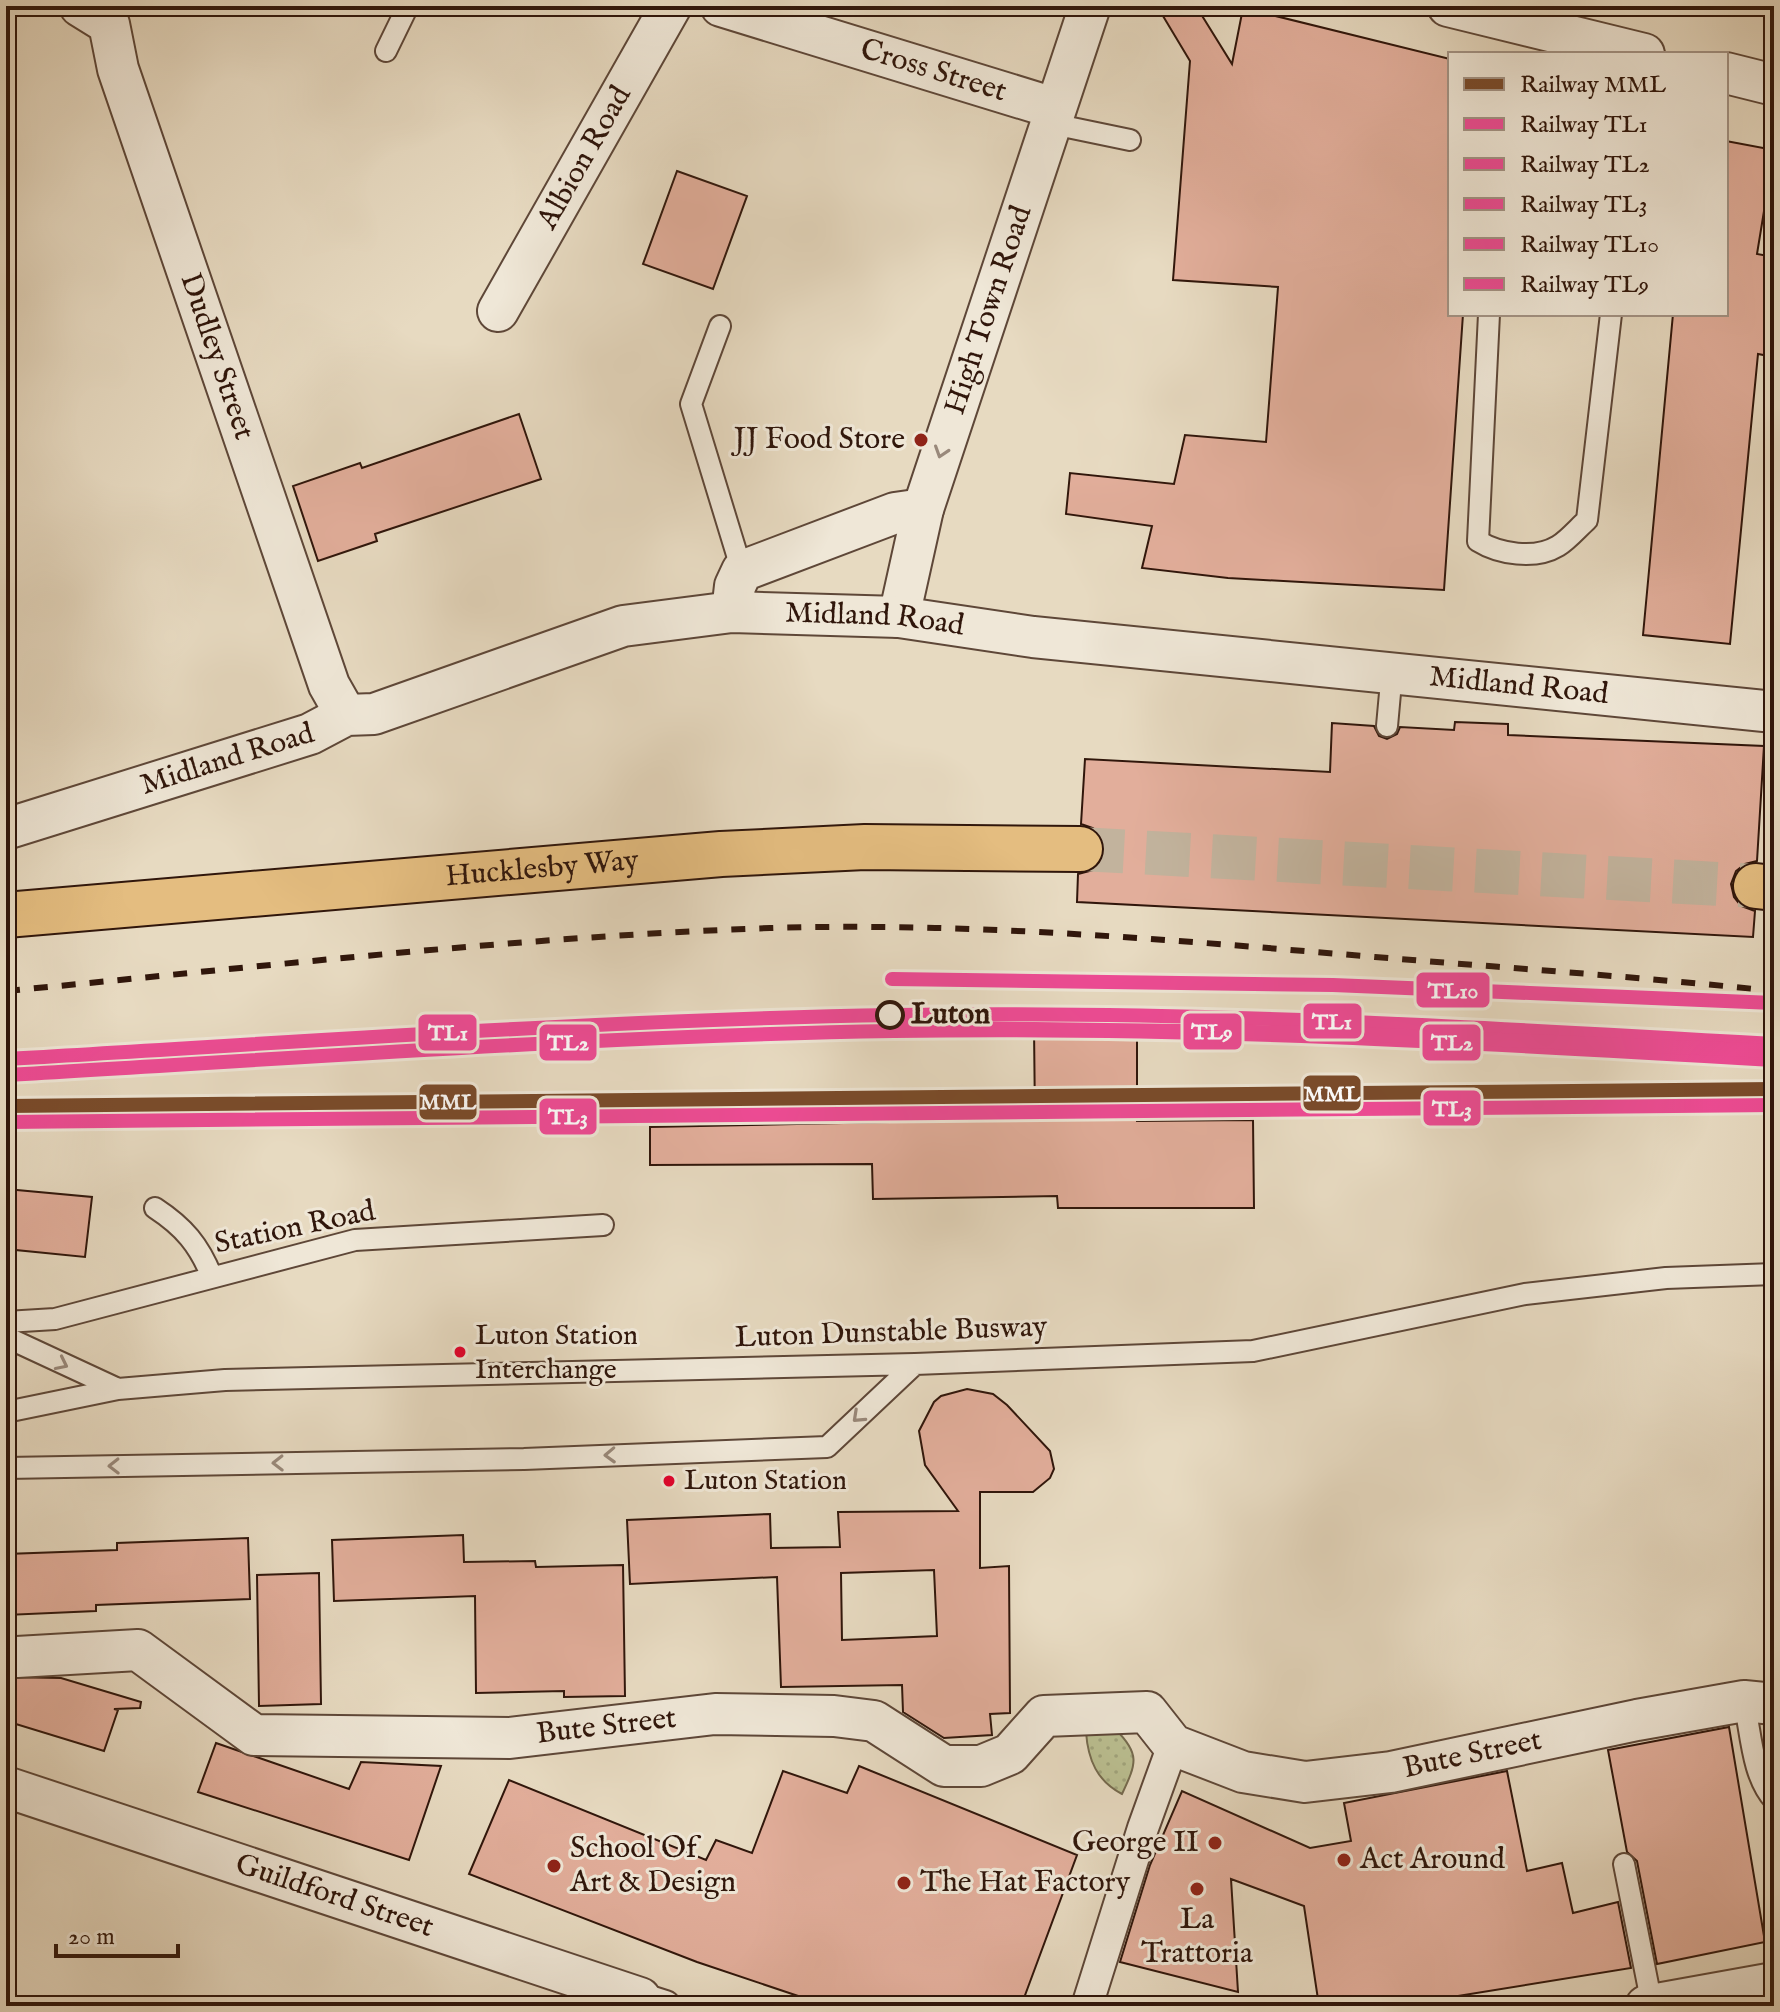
<svg xmlns="http://www.w3.org/2000/svg" width="1780" height="2012" viewBox="0 0 1780 2012" font-family="'IM FELL English',serif">
<style>
.grass{fill:url(#grass-dots);stroke:#756a4e;stroke-width:2}
.building{fill:#e2ae9b;stroke:#30160b;stroke-width:2;fill-rule:evenodd}
.lines{fill:none;stroke-linecap:round;stroke-linejoin:round}
.trunk-tunnel{stroke:#c2b39d;stroke-width:44;stroke-dasharray:44 22;stroke-linecap:butt}
.service-casing{stroke:#5e4738;stroke-width:24}
.pedestrian-casing{stroke:#5e4738;stroke-width:34}
.minor-casing{stroke:#5e4738;stroke-width:44}
.trunk-casing{stroke:#30160b;stroke-width:48}
.service{stroke:#efe7d7;stroke-width:20}
.pedestrian{stroke:#efe7d7;stroke-width:30}
.minor{stroke:#efe7d7;stroke-width:40}
.trunk{stroke:#e4bd80;stroke-width:44}
.rail{stroke:#30160b;stroke-width:6;stroke-dasharray:14 14;stroke-linecap:butt}
.rail-1-casing{stroke:#efe7d7;stroke-width:20}
.rail-2-casing{stroke:#efe7d7;stroke-width:20}
.rail-3-casing{stroke:#efe7d7;stroke-width:20}
.rail-4-casing{stroke:#efe7d7;stroke-width:20}
.rail-5-casing{stroke:#efe7d7;stroke-width:20}
.rail-6-casing{stroke:#efe7d7;stroke-width:20}
.rail-1{stroke:#7a4b2a;stroke-width:14}
.rail-2{stroke:#ee4b95;stroke-width:14}
.rail-3{stroke:#ee4b95;stroke-width:14}
.rail-4{stroke:#ee4b95;stroke-width:14}
.rail-5{stroke:#ee4b95;stroke-width:14}
.rail-6{stroke:#ee4b95;stroke-width:14}
.oneway{stroke:#99897b}
.poi-dot{fill:#8f2418;stroke:#efe7d7;stroke-width:3}
.stop-dot{fill:#efe7d7;stroke:#30160b;stroke-width:4}
.bus-dot{fill:#e4002b;stroke:#efe7d7;stroke-width:3}
.labels{text-anchor:middle;dominant-baseline:central;stroke-width:6;stroke-linejoin:round;paint-order:stroke}
.bus-label{font-size:28px;fill:#30160b;stroke:#efe7d7;text-anchor:start}
.street-label{font-size:30px;fill:#30160b;stroke:#efe7d7}
.poi-label{font-size:30px;fill:#30160b;stroke:#efe7d7;text-anchor:start}
.stop-label{font-size:30px;font-weight:bold;fill:#30160b;stroke:#efe7d7;text-anchor:start}
.line-badge{stroke:#efe7d7;stroke-width:3}
.badge-label{font-size:22px;text-anchor:middle;font-weight:bold;fill:#fff}
</style>
<defs>
<pattern id="grass-dots" width="8" height="8" patternUnits="userSpaceOnUse" patternTransform="scale(2)"><rect width="8" height="8" fill="#babe90"/><path d="M2 2h.1M6 6h.1" fill="none" stroke="#a0a37b" stroke-width="1.8" stroke-linecap="round"/></pattern>
</defs>
<rect width="100%" height="100%" fill="#e7dac1"/>
<filter id="stains"><feTurbulence type="fractalNoise" baseFrequency=".0025" numOctaves="4"/><feColorMatrix values="0 0 0 0 .2 0 0 0 0 .09 0 0 0 0 .02 0 0 0 .5 -.17"/></filter>
<radialGradient id="worn" r=".72"><stop offset=".6" stop-color="#630" stop-opacity="0"/><stop offset="1" stop-color="#630" stop-opacity=".3"/></radialGradient>
<path class="grass" d="M1115 1729C1141 1754 1136 1764 1122 1794 1097 1781 1088 1760 1086 1732Z"/>
<path class="building" d="M1157 6H1196L1232 64 1243 8 1450 59V314H1463L1444 590 1228 578 1142 568 1152 526 1066 514 1070 473 1174 484 1185 435 1266 442 1278 287 1173 280 1190 61Z
M1726 141 1774 150 1757 254 1774 257V357L1758 354 1730 644 1643 635 1673 314H1726Z
M677 171 747 196 713 289 643 264Z
M519 414 541 479 375 534 377 541 318 561 293 486 360 463 362 468Z
M1455 722 1508 724V735L1764 746 1757 861 1745 864 1736 871 1731 884 1734 897 1741 906 1755 911 1753 937 1077 902 1078 874 1093 870 1101 862 1105 850 1101 836 1093 828 1081 824 1085 759 1330 772 1332 723 1374 726 1379 736 1387 739 1397 734 1400 727 1454 730Z
M1137 1027V1121L1253 1120 1254 1208H1058L1057 1196 873 1199 872 1164 650 1165V1127L1035 1119 1034 1028Z
M6 1189 92 1197 85 1257 6 1249Z
M967 1389 993 1394 1007 1405 1050 1451 1054 1469 1050 1478 1033 1492H980V1568L1009 1566 1010 1713 990 1714 992 1735 944 1738 903 1712 902 1685 781 1687 777 1577 630 1584 627 1520 770 1514 771 1548 840 1547 838 1512 958 1511 925 1465 919 1431 934 1402 941 1396ZM934 1570 937 1636 842 1640 841 1573Z
M463 1535 464 1562 535 1561 536 1567 623 1565 625 1696 564 1697V1691L476 1693 475 1596 334 1601 332 1540Z
M248 1538 250 1599 96 1605V1611L6 1615V1554L117 1550V1543Z
M319 1573 321 1704 259 1706 257 1575Z
M6 1677 61 1678 141 1702 140 1708 114 1709 118 1710 104 1751 6 1721Z
M1729 1727 1765 1942 1657 1964 1637 1861 1627 1852 1608 1750Z
M216 1743 349 1789 361 1762 441 1766 409 1860 198 1792Z
M859 1766 1077 1855 1021 2006H828L697 1962 469 1874 509 1780 706 1860 716 1840 752 1853 783 1771 847 1793Z
M1507 1771 1527 1871 1562 1863 1573 1913 1618 1902 1631 1968 1396 2006H1319L1304 1906 1231 1879 1238 1992 1120 1962 1150 1865 1182 1791 1310 1848 1351 1841 1344 1803Z"/>
<g class="lines">
<path class="trunk-tunnel" d="M1080 849 1756 886"/>
<g class="service-casing">
<path id="service" d="M386 51 405 12 396 6
M1048 123 1130 140
M1489 314 1478 541C1499 554 1535 560 1558 546 1568 540 1578 528 1587 520L1611 314
M720 326 691 404 742 571
M1387 726 1392 671
M155 1208C184 1227 199 1245 212 1277
M6 1322 55 1319 355 1240 603 1225
M6 1337 118 1389
M6 1412 118 1389 225 1380 915 1364 1253 1351 1525 1294 1666 1278 1774 1274
M6 1468 524 1459 827 1447 915 1364
M1744 1701C1751 1733 1752 1776 1774 1800
M1624 1864 1652 2005"/>
</g>
<g class="pedestrian-casing">
<path id="pedestrian" d="M640 1998 665 2006
M1087 2006 1143 1828 1173 1745"/>
</g>
<g class="minor-casing">
<g id="minor">
<path id="s1" d="M80 6 109 24 118 69 329 685 346 715"/>
<path id="s2" d="M721 6 1054 108"/>
<path d="M1448 6 1644 54"/>
<path d="M1726 73 1774 85"/>
<path id="s3" d="M498 311 671 6"/>
<path d="M732 612 735 586 742 571 895 513 923 509"/>
<path id="s4" d="M899 617 923 509 1090 6"/>
<path id="s5" d="M6 829 310 734 346 715 374 714 623 626 732 612 899 617 1033 637 1774 712"/>
<path id="s6" d="M17 1657 138 1650 254 1735 510 1738 715 1714 834 1716 874 1721 944 1766H981L1010 1754 1044 1716 1147 1712 1173 1745 1243 1772 1305 1782 1391 1772 1637 1720 1744 1701 1774 1704"/>
<path id="s7" d="M6 1787 640 1998"/>
<path d="M1646 2006 1774 1983"/>
</g>
</g>
<g class="trunk-casing">
<g id="trunk">
<path d="M1756 886 1774 888"/>
<path id="s8" d="M6 915 721 854 865 847 1080 849"/>
</g>
</g>
<use href="#service" class="service"/>
<use href="#pedestrian" class="pedestrian"/>
<use href="#minor" class="minor"/>
<use href="#trunk" class="trunk"/>
<path class="rail" d="M6 991C260 967 515 937 770 928 972 922 1173 940 1375 957 1508 968 1641 977 1774 991"/>
<g class="rail-1-casing">
<path id="rail-1" d="M6 1106 1774 1089"/>
</g>
<g class="rail-2-casing">
<path id="rail-2" d="M6 1059C302 1042 598 1020 894 1015 1188 1010 1481 1027 1774 1044"/>
</g>
<g class="rail-3-casing">
<path id="rail-3" d="M7 1075C302 1058 598 1036 894 1031 1187 1026 1480 1043 1773 1060"/>
</g>
<g class="rail-4-casing">
<path id="rail-4" d="M6 1122 1774 1105"/>
</g>
<g class="rail-5-casing">
<path id="rail-5" d="M892 979 1333 985 1774 1003"/>
</g>
<g class="rail-6-casing">
<path id="rail-6" d="M892 1027 1332 1033 1772 1051"/>
</g>
<use href="#rail-1" class="rail-1"/>
<use href="#rail-2" class="rail-2"/>
<use href="#rail-3" class="rail-3"/>
<use href="#rail-4" class="rail-4"/>
<use href="#rail-5" class="rail-5"/>
<use href="#rail-6" class="rail-6"/>
</g>
<defs><path id="oneway-chevron" d="M-2-3.5L2.5 0L-2 3.5" fill="none" stroke-width="1.6" stroke-linecap="round" stroke-linejoin="round" transform="scale(2)"/></defs>
<g class="oneway">
<use href="#oneway-chevron" transform="translate(941 452) rotate(108)"/>
<use href="#oneway-chevron" transform="translate(62 1364) rotate(26)"/>
<use href="#oneway-chevron" transform="translate(858 1417) rotate(137)"/>
<use href="#oneway-chevron" transform="translate(610 1455) rotate(178)"/>
<use href="#oneway-chevron" transform="translate(278 1463) rotate(179)"/>
<use href="#oneway-chevron" transform="translate(114 1466) rotate(179)"/>
</g>
<g class="poi-dot">
<circle cx="921" cy="440" r="8"/>
<circle cx="1215" cy="1843" r="8"/>
<circle cx="1344" cy="1860" r="8"/>
<circle cx="554" cy="1866" r="8"/>
<circle cx="904" cy="1883" r="8"/>
<circle cx="1197" cy="1889" r="8"/>
</g>
<circle class="stop-dot" cx="890" cy="1015" r="13"/>
<g class="bus-dot">
<circle cx="460" cy="1352" r="7"/>
<circle cx="669" cy="1481" r="7"/>
</g>
<g class="labels">
<g class="bus-label">
<text x="475" y="1336">Luton Station<tspan x="475" dy="34">Interchange</tspan></text>
<text x="684" y="1481">Luton Station</text>
</g>
<g class="street-label">
<text stroke="none"><textPath href="#s2" startOffset="222">Cross Street</textPath></text>
<text stroke="none"><textPath href="#s3" startOffset="176">Albion Road</textPath></text>
<text stroke="none"><textPath href="#s4" startOffset="320">High Town Road</textPath></text>
<text stroke="none"><textPath href="#s1" startOffset="384">Dudley Street</textPath></text>
<text stroke="none"><textPath href="#s5" startOffset="904">Midland Road</textPath></text>
<text stroke="none"><textPath href="#s5" startOffset="1552">Midland Road</textPath></text>
<text stroke="none"><textPath href="#s5" startOffset="232">Midland Road</textPath></text>
<text stroke="none"><textPath href="#s8" startOffset="538">Hucklesby Way</textPath></text>
<text transform="translate(295 1228) rotate(-12)">Station Road</text>
<text transform="translate(891 1333) rotate(-2)">Luton Dunstable Busway</text>
<text stroke="none"><textPath href="#s6" startOffset="618">Bute Street</textPath></text>
<text stroke="none"><textPath href="#s6" startOffset="1542">Bute Street</textPath></text>
<text stroke="none"><textPath href="#s7" startOffset="346">Guildford Street</textPath></text>
</g>
<g class="poi-label">
<text x="905" y="440" text-anchor="end">JJ Food Store</text>
<text x="1199" y="1843" text-anchor="end">George II</text>
<text x="570" y="1849">School Of<tspan x="570" dy="34">Art &amp; Design</tspan></text>
<text x="1360" y="1860">Act Around</text>
<text x="920" y="1883">The Hat Factory</text>
<text x="1197" y="1920" text-anchor="middle">La<tspan x="1197" dy="34">Trattoria</tspan></text>
</g>
<g class="stop-label">
<text x="911" y="1015">Luton</text>
</g>
</g>
<g class="line-badge">
<rect x="1415" y="971" width="76" height="38" rx="8" fill="#ee4b95"/>
<rect x="1302" y="1002" width="61" height="38" rx="8" fill="#ee4b95"/>
<rect x="1182" y="1012" width="61" height="39" rx="8" fill="#ee4b95"/>
<rect x="417" y="1013" width="61" height="39" rx="8" fill="#ee4b95"/>
<rect x="538" y="1023" width="60" height="39" rx="8" fill="#ee4b95"/>
<rect x="1421" y="1023" width="61" height="39" rx="8" fill="#ee4b95"/>
<rect x="1302" y="1074" width="60" height="38" rx="8" fill="#7a4b2a"/>
<rect x="418" y="1083" width="60" height="38" rx="8" fill="#7a4b2a"/>
<rect x="1422" y="1089" width="60" height="38" rx="8" fill="#ee4b95"/>
<rect x="538" y="1097" width="60" height="39" rx="8" fill="#ee4b95"/>
</g>
<g class="badge-label">
<text x="1453" y="998">TL10</text>
<text x="1332" y="1029">TL1</text>
<text x="1212" y="1039">TL9</text>
<text x="448" y="1040">TL1</text>
<text x="568" y="1050">TL2</text>
<text x="1452" y="1050">TL2</text>
<text x="1332" y="1101">MML</text>
<text x="448" y="1109">MML</text>
<text x="1452" y="1116">TL3</text>
<text x="568" y="1124">TL3</text>
</g>
<rect width="1780" height="2012" fill="none" stroke="#e7dac1" stroke-width="32"/>
<rect x="8" y="8" width="1764" height="1996" fill="none" stroke="#30160b" stroke-width="4"/>
<rect x="16" y="16" width="1748" height="1980" fill="none" stroke="#30160b" stroke-width="2"/>
<rect x="1448" y="52" width="280" height="264" fill="#efe7d7" stroke="#a39385" stroke-width="2"/>
<rect x="1464" y="78" width="40" height="12" fill="#7a4b2a" stroke="#a39385" stroke-width="2"/>
<text x="1520" y="92" font-size="24" fill="#30160b">Railway MML</text>
<rect x="1464" y="118" width="40" height="12" fill="#ee4b95" stroke="#a39385" stroke-width="2"/>
<text x="1520" y="132" font-size="24" fill="#30160b">Railway TL1</text>
<rect x="1464" y="158" width="40" height="12" fill="#ee4b95" stroke="#a39385" stroke-width="2"/>
<text x="1520" y="172" font-size="24" fill="#30160b">Railway TL2</text>
<rect x="1464" y="198" width="40" height="12" fill="#ee4b95" stroke="#a39385" stroke-width="2"/>
<text x="1520" y="212" font-size="24" fill="#30160b">Railway TL3</text>
<rect x="1464" y="238" width="40" height="12" fill="#ee4b95" stroke="#a39385" stroke-width="2"/>
<text x="1520" y="252" font-size="24" fill="#30160b">Railway TL10</text>
<rect x="1464" y="278" width="40" height="12" fill="#ee4b95" stroke="#a39385" stroke-width="2"/>
<text x="1520" y="292" font-size="24" fill="#30160b">Railway TL9</text>
<path d="M56 1944v12h122v-12" fill="none" stroke="#30160b" stroke-width="4"/>
<text x="68" y="1944" font-size="24" fill="#30160b" stroke="#efe7d7" stroke-width="6" paint-order="stroke">20 m</text>
<rect width="100%" height="100%" filter="url(#stains)"/>
<rect width="100%" height="100%" fill="url(#worn)"/>
</svg>
